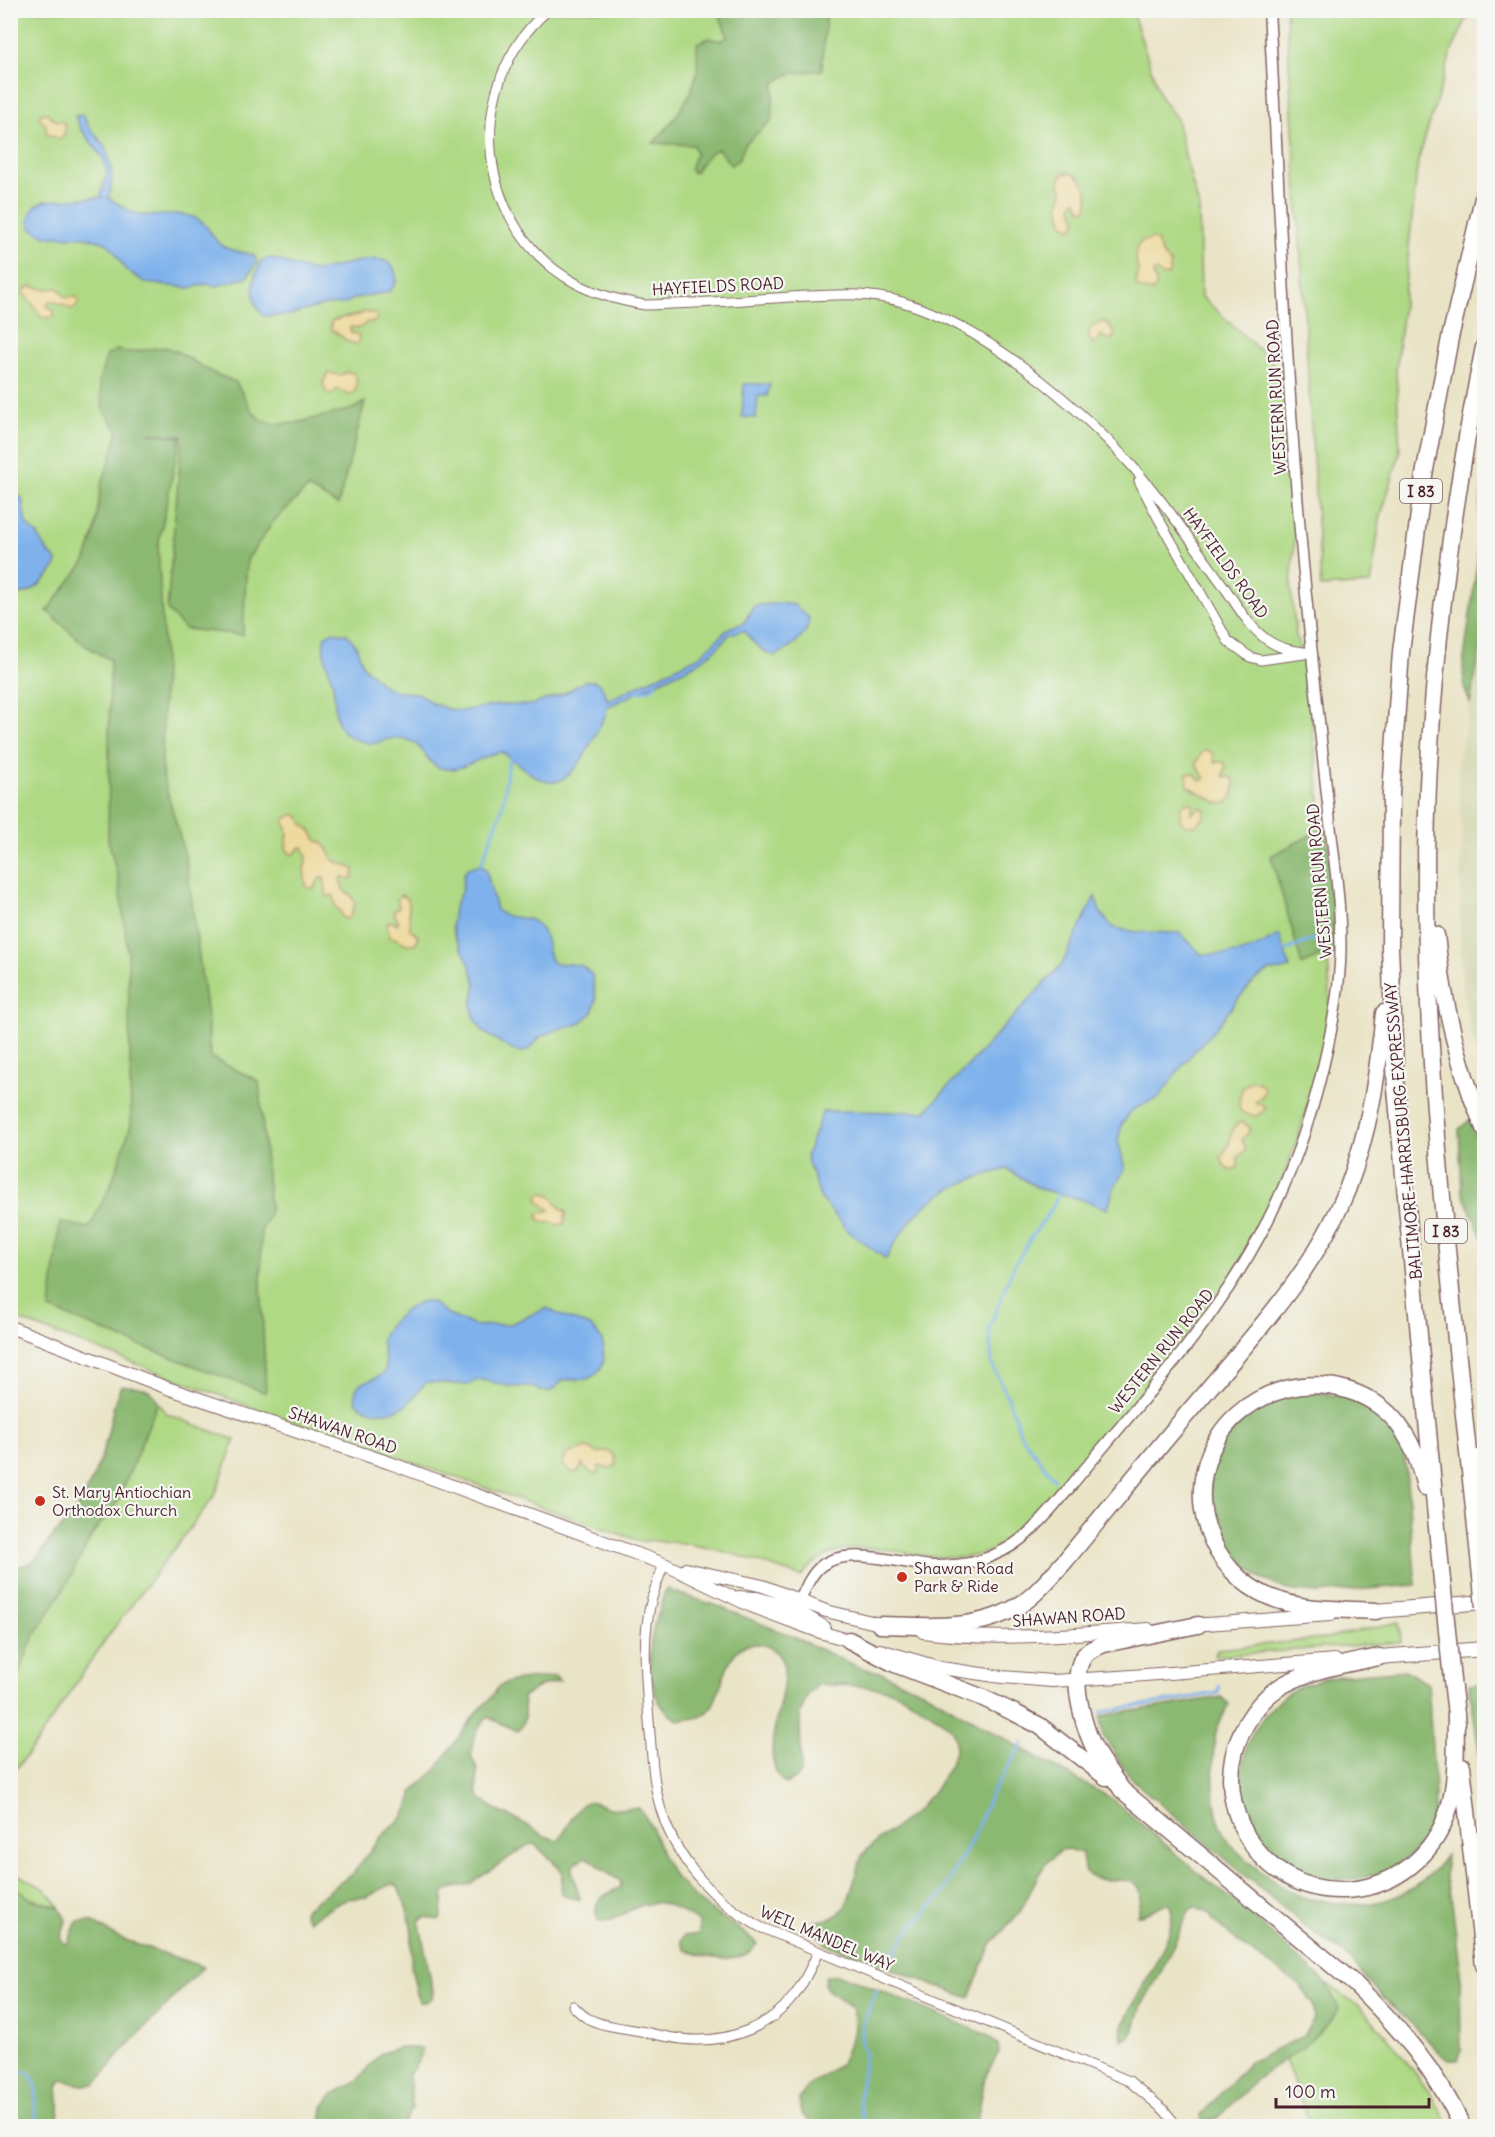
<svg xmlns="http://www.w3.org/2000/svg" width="1495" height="2137" viewBox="0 0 1495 2137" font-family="Delius,sans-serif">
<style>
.built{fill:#d9dab9}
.green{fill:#afd984;stroke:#7c7c58;stroke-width:1.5}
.forest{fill:#8bb972;stroke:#6a6c4e;stroke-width:1.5}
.sand{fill:#eeda9e;stroke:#9c7c64;stroke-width:1.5}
.water{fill:#7fb2ec;stroke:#64688c;stroke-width:1.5}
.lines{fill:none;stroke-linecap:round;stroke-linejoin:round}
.stream{stroke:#7fb2ec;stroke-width:3}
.minor-casing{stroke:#826462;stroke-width:11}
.tertiary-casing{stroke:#826462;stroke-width:13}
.secondary-casing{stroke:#826462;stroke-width:14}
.primary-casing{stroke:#826462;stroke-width:16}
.motorway-casing{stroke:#826462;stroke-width:19}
.minor{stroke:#fff;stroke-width:9}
.tertiary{stroke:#fff;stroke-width:10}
.secondary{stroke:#fff;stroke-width:12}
.primary{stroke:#fff;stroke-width:14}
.motorway{stroke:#fff;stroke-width:16}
.motorway-bridge-casing{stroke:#826462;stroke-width:19;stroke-linecap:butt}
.motorway-bridge{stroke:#fff;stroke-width:16}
.poi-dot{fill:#c8321e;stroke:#f6f6f2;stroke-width:2}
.labels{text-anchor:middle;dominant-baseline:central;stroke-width:4.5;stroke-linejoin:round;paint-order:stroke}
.shield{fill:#f6f6f2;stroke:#7e6067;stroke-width:1.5}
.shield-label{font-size:15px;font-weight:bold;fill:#4a1f2b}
.street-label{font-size:16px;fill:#4a1f2b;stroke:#f6f6f2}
.poi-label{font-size:16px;fill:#4a1f2b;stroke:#f6f6f2;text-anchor:start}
</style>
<rect width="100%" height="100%" fill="#f6f6f2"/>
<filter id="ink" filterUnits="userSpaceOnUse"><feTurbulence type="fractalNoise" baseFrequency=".0167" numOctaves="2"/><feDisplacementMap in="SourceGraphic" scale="12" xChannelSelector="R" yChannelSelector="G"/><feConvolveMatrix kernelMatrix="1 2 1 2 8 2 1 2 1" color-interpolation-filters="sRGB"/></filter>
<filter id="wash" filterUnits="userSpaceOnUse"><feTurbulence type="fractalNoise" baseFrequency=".008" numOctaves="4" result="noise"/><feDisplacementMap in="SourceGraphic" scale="24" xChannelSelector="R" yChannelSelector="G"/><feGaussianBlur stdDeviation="1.35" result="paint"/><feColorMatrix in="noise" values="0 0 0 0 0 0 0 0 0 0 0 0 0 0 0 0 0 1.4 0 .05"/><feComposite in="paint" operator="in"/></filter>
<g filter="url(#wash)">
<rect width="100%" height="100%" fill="#eae4c7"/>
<path class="built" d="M1484 636V1070L1474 1044 1463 991 1460 935 1462 836 1457 767Z"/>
<path class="green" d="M10 11H1132L1161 98 1177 119 1185 156 1199 207 1201 296 1282 371 1295 534 1291 589 1296 636 1307 671 1332 924C1330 927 1326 932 1325 936 1324 943 1327 952 1328 960 1329 976 1331 995 1329 1012 1325 1042 1317 1074 1308 1104 1294 1156 1272 1210 1244 1256 1209 1313 1166 1363 1123 1414 1092 1452 1062 1491 1027 1525 1011 1542 989 1555 966 1557 909 1563 842 1522 801 1577 750 1558 695 1539 640 1541L254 1408 11 1317Z
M1286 11H1470L1451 53 1418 161 1396 371 1400 452 1380 519 1371 584 1321 587Z
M158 1402 167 1414 235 1440 215 1495 105 1640 34 1746 11 1775V1691L34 1636 66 1584 93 1533 118 1501Z
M1399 1622 1401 1642 1215 1656 1217 1649 1322 1639Z
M11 1871 45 1889 59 1907 31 1899 11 1884Z
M1326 1983 1360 2007 1390 2040 1432 2095 1449 2126H1311L1285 2060 1305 2046 1339 2009Z"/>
<path class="forest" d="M715 11H826L822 70 789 74 775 82 771 121 745 144 739 159 731 165 718 149 710 153 694 173 690 169 696 153 693 145 653 143C671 125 690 100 696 76 699 66 697 53 697 43L709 38 720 41 728 37 719 14Z
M165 347 178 352 213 373 236 382 252 411 259 418 272 424 296 423 353 409 365 402 338 505 308 488 273 522 247 560 243 635 185 629 167 610 182 436 147 433 180 437 158 546 164 655 162 773 186 859 208 1024 210 1057 259 1081 270 1211 261 1232V1285L266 1393 136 1344 50 1309 60 1222 89 1228 111 1185 131 1125 128 953 118 877 108 840 110 660 86 646 47 611 86 560 95 531 101 485 111 458 118 430 103 410 99 380 107 355 117 350 129 352Z
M1484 480V629L1470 703 1464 687 1463 666 1477 564 1479 515Z
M1326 827 1333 890 1336 954 1320 956 1302 965 1271 856Z
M1470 1120 1484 1158V1241L1462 1192 1459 1129Z
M121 1386C135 1386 153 1387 158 1402L118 1501 93 1533 67 1584 34 1636 11 1691V1642L16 1628V1614L11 1609V1566C35 1568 40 1553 53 1536 57 1531 62 1528 66 1523 82 1505 97 1471 104 1448 111 1427 111 1405 121 1386Z
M1308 1391 1356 1399 1375 1412 1391 1431 1405 1459 1416 1585 1317 1593 1287 1590 1257 1576 1233 1553 1219 1532 1211 1508 1210 1483 1214 1462 1223 1441 1260 1402Z
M667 1588 673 1592 715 1605 794 1637 858 1667 879 1672 927 1693 1026 1751 1111 1798 1208 1881 1238 1904 1326 1983 1339 2009 1335 2016 1305 2046 1258 2078 1217 2118 1203 2122 1201 2115 1250 2062 1303 2036 1315 2018 1313 2004 1301 1986 1248 1950 1216 1923 1207 1912 1194 1907 1189 1911 1163 1968 1142 2005 1133 2032 1128 2038 1122 2041C1122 2036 1122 2031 1123 2027 1130 2000 1185 1930 1169 1904 1156 1903 1150 1916 1137 1915 1156 1862 1103 1889 1089 1875 1083 1870 1083 1861 1082 1853L1069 1849 1062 1850 1047 1862 1039 1874 1020 1912 991 1944 969 1998 826 1944 812 1928 813 1921C857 1921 848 1884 862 1856 870 1843 902 1824 915 1812 930 1797 967 1753 952 1731 944 1719 901 1693 887 1690 865 1685 840 1686 818 1684L808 1694 800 1714 801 1772 797 1778 785 1784C751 1752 798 1683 780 1657 775 1649 766 1644 757 1644 725 1641 724 1689 711 1708 704 1718 693 1719 682 1720 676 1720 672 1717 667 1712 648 1693 647 1656 653 1630 654 1623 658 1616 660 1609 663 1601 662 1595 667 1588Z
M1405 1670 1428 1684C1430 1710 1431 1736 1433 1762 1434 1782 1438 1806 1431 1825 1415 1867 1367 1884 1325 1879 1320 1878 1313 1878 1307 1876 1297 1873 1286 1863 1277 1856 1242 1825 1231 1785 1249 1741 1258 1721 1280 1694 1301 1686 1333 1673 1371 1674 1405 1670Z
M555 1676 560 1681 540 1686 523 1697C524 1710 527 1722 518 1731L487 1717 478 1729 473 1742 471 1756 477 1769V1791L480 1798 498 1811 518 1820 544 1836 558 1840C567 1830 569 1822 576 1812 589 1793 596 1805 610 1808 618 1810 630 1808 639 1808 657 1829 657 1854 675 1877 684 1887 694 1899 705 1906 723 1919 742 1928 757 1944 754 1947 750 1952 746 1954 728 1964 702 1956 685 1950L681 1941 684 1936 699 1934V1922C665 1902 658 1894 621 1915 613 1919 607 1923 599 1922 589 1901 604 1895 621 1887L620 1880C604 1874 599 1863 586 1857L574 1864 572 1871 580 1899 567 1897 561 1894 562 1873 559 1867 534 1844 528 1845 470 1884 450 1889 444 1892 442 1914 439 1920 426 1917 419 1920 433 1991 432 1998 426 2002H419L411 1967 412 1932 408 1912 398 1886 391 1884 367 1897 346 1899 309 1920 304 1915 305 1909 353 1873 381 1837 403 1817 407 1811 414 1790 435 1771 476 1713 491 1698 499 1686 512 1681Z
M1481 1684 1484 1725 1483 1767 1481 1763 1469 1685Z
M1221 1697 1229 1704C1224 1714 1217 1725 1215 1737 1212 1755 1213 1813 1221 1828 1230 1847 1245 1859 1261 1872 1275 1883 1291 1893 1308 1899 1314 1900 1321 1900 1326 1901 1374 1912 1418 1896 1446 1855L1445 1876 1452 1903 1460 1967 1461 2052 1458 2060H1448L1443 2056 1414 2026 1383 1998 1347 1956 1305 1926 1144 1790 1127 1773 1103 1735 1101 1716Z
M10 1884 31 1899 59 1907 66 1920 61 1938 64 1944H67L77 1922 91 1921 117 1937 203 1967 118 2056 96 2084 82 2085 62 2080 58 2086C59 2100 62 2115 53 2126H11Z
M836 1975 850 1978 987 2035 998 2045 999 2052 985 2077 976 2126H814L801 2113 799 2100 807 2087 841 2063 855 2030 853 2008 828 1990 824 1984 825 1977Z
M401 2047 422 2049 421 2056 409 2074 412 2108 402 2126H321L323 2107 332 2095 357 2081 380 2054Z"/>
<path class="sand" d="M47 113 54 120 64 122 65 134 60 139 46 134V125L39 119 41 114Z
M1064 173C1083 171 1091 194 1087 208L1085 210 1080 209 1077 200 1074 201 1072 206 1077 223 1071 229 1063 223 1059 205 1063 193 1059 180Z
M1152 239 1157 241 1162 254 1171 264 1169 274 1163 276 1156 271 1153 272C1153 276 1155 279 1156 282 1158 296 1142 291 1136 286L1138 270 1135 255 1138 245 1143 241Z
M31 286 44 289 58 288 65 297H77L79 302 75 308 70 309 64 305 50 301 47 306 54 311V317L43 318C35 310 32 300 23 294L25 289Z
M365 312 376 314 377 319 374 322H367L360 328 350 327 351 333 358 334 359 342 356 344 349 342 331 329V322C342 315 353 319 365 312Z
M1104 321 1114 332V337L1108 340 1101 335 1098 341 1092 343 1088 337 1091 327Z
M347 372 354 373C358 377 357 388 354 393L349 395 338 389 331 395 326 393 323 383 328 373 341 375Z
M1206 750 1212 752 1215 762H1224L1226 766 1223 776 1232 778 1235 782 1232 797 1227 803H1218L1188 786 1187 774 1194 773 1201 781 1205 779 1196 764 1202 752Z
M1187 802 1193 804 1191 814 1200 807 1205 810 1204 817 1196 825H1185L1180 820 1181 807Z
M294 814 300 817 303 824 311 831 316 840 324 844 329 851 333 860 354 869 353 877 348 879 343 876 340 880 344 891 351 895 355 903 351 916 347 919 343 918 340 911 335 906 334 896 331 895 328 897 327 896 324 878H320L314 888H309L306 886 304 869 307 857 303 847 299 848 295 854H291L286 849 288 832 284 822 286 818Z
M401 895 408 899 410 929 418 936 417 942C405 949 401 938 390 937L386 926 390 921 396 924 399 922 393 912 399 907 397 899Z
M1251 1081 1258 1082 1265 1088 1263 1095 1256 1101V1103L1264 1106 1265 1110 1256 1116C1233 1114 1239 1106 1242 1088Z
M1242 1122 1250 1127 1249 1133 1242 1139 1246 1150 1238 1157V1167L1235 1170H1229L1224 1165 1221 1157C1223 1154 1225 1151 1227 1148 1233 1138 1229 1125 1242 1122Z
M545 1193 551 1195 561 1209 566 1212 564 1224 557 1225 552 1222 546 1223 538 1219V1214L550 1210 538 1201 539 1194Z
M587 1448C590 1449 592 1450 595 1452 604 1455 606 1447 615 1456L616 1465 609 1469 599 1466 598 1472 595 1474 588 1471 582 1464 579 1471 574 1473 565 1468 563 1463 566 1454Z"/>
<path class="water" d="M84 115C86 126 93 131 99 139 112 155 115 180 108 198 119 204 129 213 142 215 160 218 179 209 197 219 208 224 210 235 219 243 227 251 243 252 254 255L257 262 247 277 217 286 207 284 190 288 146 283 125 269 113 249 106 243 86 237 45 236 31 228C26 215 33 206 45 201L103 197 101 195 107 173 104 159 81 129 75 116Z
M271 258C286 262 300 270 315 271 337 271 399 238 396 283L389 292 355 298 344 304 324 305 289 315 264 316C248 302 252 276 262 260Z
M744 384H770L767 396H758L756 418 742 417Z
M10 491 22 498 26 524 37 534 48 552 57 561C56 571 36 590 26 593 21 594 15 593 11 594Z
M780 603 794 605 809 618C809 637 790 647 775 656 762 652 751 641 744 630L730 634 714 651 696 664 607 707 606 714C594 734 575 791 545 781 529 776 516 761 502 752 483 754 465 771 445 769 428 768 425 747 411 741 397 735 389 739 375 743 368 744 364 742 357 740 330 730 337 709 333 685 330 668 320 655 325 636L331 632 347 634 356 645 363 666 384 686 399 692 418 693 432 703 447 709 461 711 498 705H531L563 694 585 681H594L601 685 608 700 700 656 729 628 744 623 754 606Z
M479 865 486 869 496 910C512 923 528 912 540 927 550 939 545 953 553 963L581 965 592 975 596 1000 592 1013 579 1024 558 1029 540 1037 529 1050 523 1052 512 1050 482 1031 474 1016 472 1006 476 983 468 960 455 938 452 925 454 908 462 890 464 874 468 868Z
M1095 896 1100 912 1113 928 1138 932 1180 933 1201 954C1237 955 1249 954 1279 934L1290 968 1283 970 1269 971 1255 980 1238 999 1217 1027 1190 1056 1158 1098 1132 1110 1122 1124 1118 1140 1125 1169 1114 1187 1108 1209 1077 1198 1040 1189 1007 1169C946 1184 915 1203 886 1259L848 1231 820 1197 806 1156 823 1111 925 1112 1062 964Z
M423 1301 431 1302 451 1316 476 1326 510 1324 547 1308 564 1317 590 1326 596 1332 602 1340 604 1360 601 1368 595 1375 587 1379 564 1380 551 1391H543L528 1386 513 1387 484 1380 475 1381 469 1385 427 1382C420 1388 415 1396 408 1403 393 1416 370 1415 356 1402 351 1377 372 1385 385 1372 389 1360 380 1351 382 1339 385 1325 409 1305 423 1301Z"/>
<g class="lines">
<path class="stream" d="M638 692 651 689 656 684
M481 865C487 846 496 828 502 808 507 791 503 774 511 758
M1282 952 1322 936
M1054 1479 1021 1435 1008 1398 992 1364 989 1328 1014 1266 1034 1233 1052 1209 1059 1192
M1101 1712 1218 1693 1219 1687
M887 1964 909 1929 941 1896 974 1835 991 1794 1023 1743
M10 2081C14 2074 19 2072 26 2072 40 2081 36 2093 35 2107 35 2114 37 2120 39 2126
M864 2126 859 2099 865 2054 861 2043 863 2024 877 1990"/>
</g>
</g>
<g filter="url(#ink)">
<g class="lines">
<g class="minor-casing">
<path id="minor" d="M548 10C460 86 475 231 579 285 600 296 622 301 645 305 693 304 742 300 790 297 827 295 866 291 902 302 982 325 1077 404 1132 466 1164 502 1192 542 1220 581 1235 601 1249 630 1272 643 1284 650 1297 651 1311 653
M1139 481 1157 516 1228 641 1250 657 1261 660 1304 654
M664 1564C660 1575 655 1587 652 1598 641 1638 646 1680 649 1721 651 1744 652 1767 656 1789 667 1850 707 1897 760 1927L1129 2081 1164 2110 1177 2126
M573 2006C577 2010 582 2015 587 2018 603 2027 627 2028 645 2032 662 2036 678 2040 695 2040 731 2041 771 2026 794 1996 804 1983 811 1967 818 1952"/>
</g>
<g class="tertiary-casing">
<path id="tertiary" d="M797 1607C804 1592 809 1576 821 1566 847 1545 901 1564 932 1566 948 1566 964 1565 979 1561 993 1556 1009 1549 1021 1539 1043 1522 1061 1498 1079 1476 1105 1445 1131 1414 1158 1382 1241 1282 1293 1194 1323 1067 1331 1034 1338 999 1340 964 1343 911 1333 856 1328 804 1318 713 1308 622 1300 531 1285 358 1279 184 1269 10"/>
</g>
<g class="secondary-casing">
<path id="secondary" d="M10 1327 170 1389 390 1463 664 1564 751 1606 820 1632 855 1642
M686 1569 763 1586 826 1611 888 1626
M738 1597 757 1598 796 1610 824 1627
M1192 1625 1330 1615
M923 1632C998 1642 1073 1634 1148 1629
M880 1650 941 1668 1002 1677 1052 1681 1119 1677 1335 1660"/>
</g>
<g class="primary-casing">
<path id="primary" d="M1376 1611 1484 1602
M1379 1657 1484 1649"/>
</g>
<g class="motorway-casing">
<path id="motorway" d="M1436 935C1443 1002 1458 1067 1484 1128
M1480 1457 1484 1492
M1481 1576C1458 1347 1427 1119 1426 889 1425 707 1448 525 1484 347
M1442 1581 1396 1089 1390 947 1391 793 1401 652 1424 475 1450 338 1484 194
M1376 1611C1345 1609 1311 1611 1281 1601 1250 1592 1225 1570 1212 1540 1201 1516 1199 1490 1206 1465 1228 1385 1335 1358 1393 1418 1411 1438 1419 1461 1425 1487
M880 1625C933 1626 990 1633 1033 1595 1045 1584 1055 1572 1065 1561 1113 1503 1161 1444 1210 1387 1262 1326 1317 1265 1347 1190 1370 1129 1377 1078 1384 1013
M1198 1625 1104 1644C1097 1647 1089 1649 1084 1656 1068 1678 1085 1733 1098 1755 1105 1767 1114 1778 1122 1790L1355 1984C1398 2026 1437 2071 1462 2126
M849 1640 895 1664 981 1697 1015 1713 1040 1726 1106 1777
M1379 1657C1347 1664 1311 1669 1283 1685 1260 1698 1242 1725 1235 1750 1228 1776 1230 1800 1241 1825 1285 1921 1420 1907 1449 1808 1458 1778 1455 1744 1456 1713
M1452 1680 1457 1723
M1462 1766 1484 1965"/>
</g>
<use href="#minor" class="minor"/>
<use href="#tertiary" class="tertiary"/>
<use href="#secondary" class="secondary"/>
<use href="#primary" class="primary"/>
<use href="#motorway" class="motorway"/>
<g class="motorway-bridge-casing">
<path id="motorway-bridge" d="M1481 1576 1484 1607
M1442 1581 1452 1680"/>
</g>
<use href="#motorway-bridge" class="motorway-bridge"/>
</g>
</g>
<g class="poi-dot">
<circle cx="40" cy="1501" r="6"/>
<circle cx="902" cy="1577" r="6"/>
</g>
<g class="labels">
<g class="shield">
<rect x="1400" y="479" width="42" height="24" rx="4.5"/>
<rect x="1425" y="1219" width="42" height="24" rx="4.5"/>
</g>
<g class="shield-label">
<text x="1421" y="491">I 83</text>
<text x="1446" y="1231">I 83</text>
</g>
<g class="street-label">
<text transform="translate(718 286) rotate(-3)">HAYFIELDS ROAD</text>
<text transform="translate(1276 397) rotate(-93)">WESTERN RUN ROAD</text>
<text transform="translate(1226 563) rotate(54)">HAYFIELDS ROAD</text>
<text transform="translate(1319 881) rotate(-95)">WESTERN RUN ROAD</text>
<text transform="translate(1403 1131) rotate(-95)">BALTIMORE-HARRISBURG EXPRESSWAY</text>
<text transform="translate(1161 1351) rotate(-51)">WESTERN RUN ROAD</text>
<text transform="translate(343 1430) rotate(19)">SHAWAN ROAD</text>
<text transform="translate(1069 1617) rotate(-4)">SHAWAN ROAD</text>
<text transform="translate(827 1938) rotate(23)">WEIL MANDEL WAY</text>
</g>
<g class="poi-label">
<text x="52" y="1492">St. Mary Antiochian<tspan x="52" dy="18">Orthodox Church</tspan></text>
<text x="914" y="1568">Shawan Road<tspan x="914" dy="18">Park &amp; Ride</tspan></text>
</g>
</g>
<rect width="1495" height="2137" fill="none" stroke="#f6f6f2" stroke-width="36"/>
<path d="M1276 2098v9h153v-9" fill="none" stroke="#4a1f2b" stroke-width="3"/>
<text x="1285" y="2098" font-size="18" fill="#4a1f2b" stroke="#f6f6f2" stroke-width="4.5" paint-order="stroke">100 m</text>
</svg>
